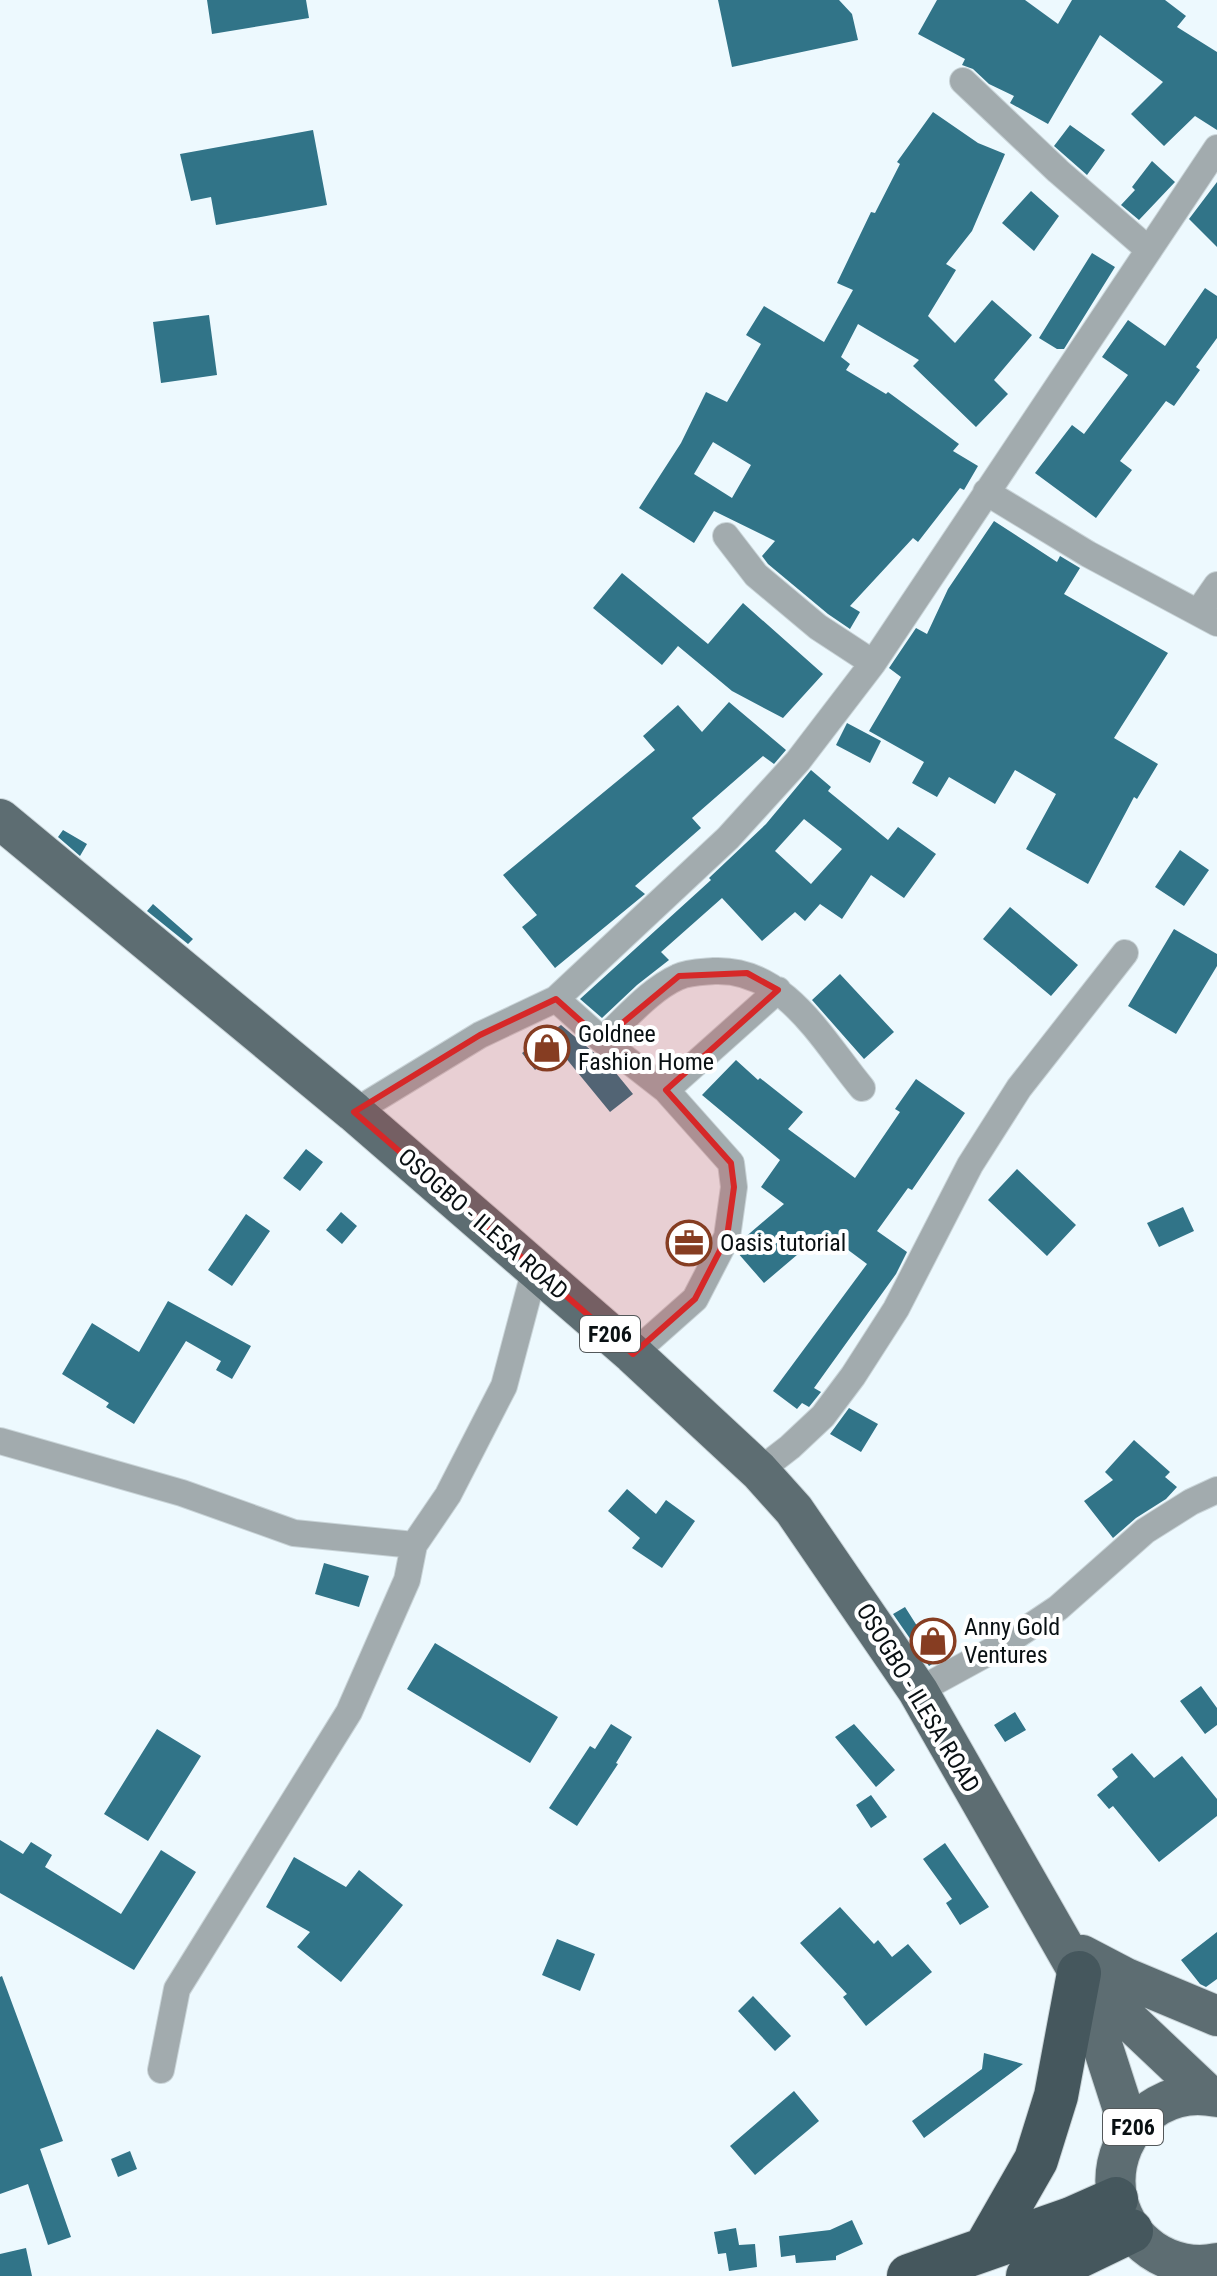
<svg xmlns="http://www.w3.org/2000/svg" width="1217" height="2276" viewBox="0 0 1217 2276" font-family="'Roboto Condensed',sans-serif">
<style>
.building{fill:#317488;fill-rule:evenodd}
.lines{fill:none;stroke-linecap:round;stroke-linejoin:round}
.street-casing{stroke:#c9d4d8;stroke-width:28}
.primary-casing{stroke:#c9d4d8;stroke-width:42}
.highway-casing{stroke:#c9d4d8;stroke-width:46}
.street{stroke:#a2abae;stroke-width:26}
.primary{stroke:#5d6d72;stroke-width:40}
.highway{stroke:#45575d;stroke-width:44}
.marked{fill:#d62828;fill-opacity:0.2;stroke:#d62828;stroke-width:6;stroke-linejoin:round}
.labels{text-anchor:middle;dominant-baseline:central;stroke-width:8;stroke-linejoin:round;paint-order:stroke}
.shield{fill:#fff;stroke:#53585a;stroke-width:2}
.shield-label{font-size:22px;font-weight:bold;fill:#091013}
.poi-label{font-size:24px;fill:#091013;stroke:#fff;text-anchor:start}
.street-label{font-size:24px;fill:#091013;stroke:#fff}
</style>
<rect width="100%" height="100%" fill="#edf9fe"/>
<path class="building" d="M207 0H306L309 18 212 34Z
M718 0H839L852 14 858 40 732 67Z
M937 0H1025L1058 24 1072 0H1165L1186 16 1177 27 1217 52V130L1195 116 1164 146 1131 114 1163 82 1100 35 1048 124 1010 103 1014 96 989 84 973 69 962 65 965 59 918 34Z
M933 112 978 143 1005 154 972 231 946 264 956 270 928 316 955 343 992 300 1032 335 994 380 1008 394 976 427 913 366 919 360 858 324 841 357 850 364 846 370 886 394 888 392 959 444 953 451 978 466 964 490 960 488 918 542 913 538 850 606 860 612 850 629 828 614 768 564 762 556 775 541 714 511 694 543 639 508 681 443 706 392 727 402 761 344 746 335 764 306 824 342 853 290 837 283 871 212 875 213 900 164 897 162ZM713 442 751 465 732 498 694 474Z
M1070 125 1105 150 1087 175 1054 146Z
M313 130 327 205 216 225 211 197 191 201 180 154Z
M1152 161 1175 182 1139 220 1121 205 1135 190 1132 187Z
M1217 182V247L1189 219Z
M1031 191 1059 216 1034 251 1002 223Z
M1092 253 1115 267 1064 349H1057L1039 338Z
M1205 288 1217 296V338L1196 367 1200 370 1174 406 1166 401 1120 461 1132 470 1096 518 1035 473 1072 425 1084 434 1128 375 1102 357 1128 320 1165 346Z
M209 315 217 375 161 383 153 322Z
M994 521 1057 562 1060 556 1080 568 1064 594 1168 653 1114 738 1158 764 1137 799 1134 797 1088 884 1026 849 1056 794 1015 770 995 804 949 777 937 797 912 783 924 762 869 731 901 677 889 668 916 628 927 634 948 589Z
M622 573 708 644 743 603 823 674 783 718 732 691 678 646 662 665 593 608Z
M729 702 786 750 774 764 763 756 692 818 701 828 635 886 645 894 555 968 522 927 537 915 503 875 655 750 643 736 678 705 702 732Z
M847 723 881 741 870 763 836 745Z
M811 770 831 787 828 791 888 840 898 827 936 854 904 898 871 875 842 919 820 904 805 921 795 912 762 941 722 898 661 952 669 960 637 985 602 1018 580 999 711 880 709 878 766 824ZM804 819 842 849 811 884 775 851Z
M63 830 87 844 80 856 58 837Z
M1180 850 1209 870 1184 906 1155 887Z
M153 904 193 939 188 944 147 911Z
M1010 907 1078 965 1051 996 983 939Z
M1174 929 1217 954V966L1176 1034 1128 1006Z
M840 974 894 1032 864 1059 812 1000Z
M561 1025 611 1067 633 1094 610 1112 560 1051 535 1070 522 1053Z
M736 1060 758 1080 760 1078 803 1112 788 1129 855 1178 900 1112 895 1109 916 1079 965 1113 912 1190 908 1188 877 1231 907 1252 896 1274 814 1388 821 1392 809 1407 802 1403 797 1409 773 1391 867 1264 824 1232 764 1283 737 1252 743 1239 784 1204 761 1187 780 1160 702 1095Z
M306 1149 323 1162 300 1191 283 1178Z
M1017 1169 1076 1225 1047 1256 988 1200Z
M1183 1207 1194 1231 1159 1247 1147 1223Z
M341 1212 357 1226 342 1244 326 1230Z
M246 1214 270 1231 232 1286 208 1270Z
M168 1301 251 1346 232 1379 216 1370 221 1361 186 1341 134 1424 106 1407 109 1403 62 1374 92 1323 139 1352Z
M849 1408 878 1424 861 1452 830 1434Z
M1134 1440 1170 1472 1165 1477 1177 1487 1166 1499 1136 1518 1113 1538 1084 1501 1113 1480 1105 1472Z
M627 1489 656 1514 666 1500 695 1521 662 1568 632 1548 640 1538 608 1511Z
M324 1563 369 1576 359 1607 315 1594Z
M905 1607 919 1629 931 1621 951 1652 929 1666 893 1614Z
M435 1643 558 1717 530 1763 407 1689Z
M1201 1686 1217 1708V1725L1205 1734 1180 1701Z
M1015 1712 1026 1730 1005 1742 994 1725Z
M611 1724 632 1737 616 1763 618 1764 577 1826 549 1808 590 1746 595 1749Z
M854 1724 895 1770 876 1787 835 1737Z
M157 1729 201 1756 148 1841 104 1814Z
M1132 1753 1154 1778 1182 1756 1217 1799V1816L1159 1862 1113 1806 1109 1809 1097 1795 1118 1777 1112 1769Z
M871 1795 887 1817 871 1828 856 1805Z
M0 1840 23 1854 31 1842 52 1855 45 1867 121 1914 161 1850 196 1872 134 1970 0 1893Z
M945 1843 989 1907 960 1925 946 1903 952 1899 923 1859Z
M294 1857 346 1887 359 1870 403 1905 341 1982 297 1947 310 1932 266 1907Z
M840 1907 874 1944 878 1940 892 1957 908 1944 932 1972 866 2026 843 1997 847 1994 800 1943Z
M1217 1932V1979L1206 1987 1200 1984 1181 1960Z
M557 1939 595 1954 580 1991 542 1975Z
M2 1976 63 2141 40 2149 71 2237 48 2245 28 2184 0 2194V1977Z
M753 1996 791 2036 775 2051 738 2011Z
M984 2053 1023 2064 924 2138 912 2121 982 2069Z
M794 2091 819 2121 755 2175 730 2146Z
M130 2151 137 2169 118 2177 111 2159Z
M852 2220 863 2244 836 2256V2260L796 2263 795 2255 781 2257 779 2236 830 2230Z
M736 2228 739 2245 755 2244 757 2267 729 2271 726 2253 718 2254 714 2232Z
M26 2248 32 2276H0V2254Z"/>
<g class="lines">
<g class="street-casing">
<path id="street" d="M963 81 1058 171 1149 250
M986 492 1088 554 1217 623
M726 536 756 575 818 627 873 663
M1199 611 1217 585
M556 999 602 1040 666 1090 731 1163 734 1187 727 1237 695 1299 633 1354
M602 1040C625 1020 649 990 678 977 688 972 703 972 714 971 785 968 822 1040 862 1088
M666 1090 778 990
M354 1112 480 1035 556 999 728 838 798 761 873 663 1217 148
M0 1441 182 1493 294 1533 414 1545
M759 1471 790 1447 823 1416 853 1376 896 1309 970 1165 1019 1088 1125 953
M918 1691 1004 1644 1058 1608 1145 1531 1191 1502 1217 1490
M161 2070 177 1989 349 1712 407 1580 414 1545 448 1495 504 1386 535 1269"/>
</g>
<g class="primary-casing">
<path id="primary" d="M0 819 354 1112 535 1269 633 1354 759 1471 794 1510 918 1691 1079 1973 1130 2131
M1082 1955 1126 1978 1217 2016
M1079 1973 1208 2095
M1217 2097C1127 2078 1077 2197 1152 2250 1171 2263 1195 2268 1217 2263"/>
</g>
<g class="highway-casing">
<path id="highway" d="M985 2249 1036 2160 1056 2096 1079 1973
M909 2276 1071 2219 1116 2199
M1028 2276 1073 2259 1131 2231"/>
</g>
<use href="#street" class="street"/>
<use href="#primary" class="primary"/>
<use href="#highway" class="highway"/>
</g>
<path class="marked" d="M747 973 778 990 666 1090 731 1163 734 1187 727 1237 695 1299 633 1354 354 1112 480 1035 556 999 602 1040 679 976Z"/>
<defs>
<g id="shop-ring" transform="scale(2.3)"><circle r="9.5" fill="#fff" stroke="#863d22" stroke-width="1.5"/><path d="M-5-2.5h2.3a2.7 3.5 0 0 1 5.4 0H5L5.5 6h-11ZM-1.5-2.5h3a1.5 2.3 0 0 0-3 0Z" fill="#863d22"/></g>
<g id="office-ring" transform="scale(2.3)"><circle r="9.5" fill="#fff" stroke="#863d22" stroke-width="1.5"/><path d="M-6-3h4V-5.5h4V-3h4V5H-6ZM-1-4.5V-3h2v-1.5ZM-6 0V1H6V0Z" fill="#863d22"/></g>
</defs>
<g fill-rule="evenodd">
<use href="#shop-ring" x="547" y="1048"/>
<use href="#office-ring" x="689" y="1243"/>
<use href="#shop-ring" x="933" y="1641"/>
</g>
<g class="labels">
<g class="shield">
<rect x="580" y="1316" width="60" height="36" rx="6"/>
<rect x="1103" y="2109" width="60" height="36" rx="6"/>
</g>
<g class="shield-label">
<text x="610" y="1334">F206</text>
<text x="1133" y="2127">F206</text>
</g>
<g class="poi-label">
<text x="578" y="1034">Goldnee<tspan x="578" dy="28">Fashion Home</tspan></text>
<text x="720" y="1243">Oasis tutorial</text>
<text x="964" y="1627">Anny Gold<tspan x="964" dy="28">Ventures</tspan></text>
</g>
<g class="street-label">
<text transform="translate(483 1224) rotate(41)">OSOGBO - ILESA ROAD</text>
<text transform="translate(918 1698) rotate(59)">OSOGBO - ILESA ROAD</text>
</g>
</g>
</svg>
